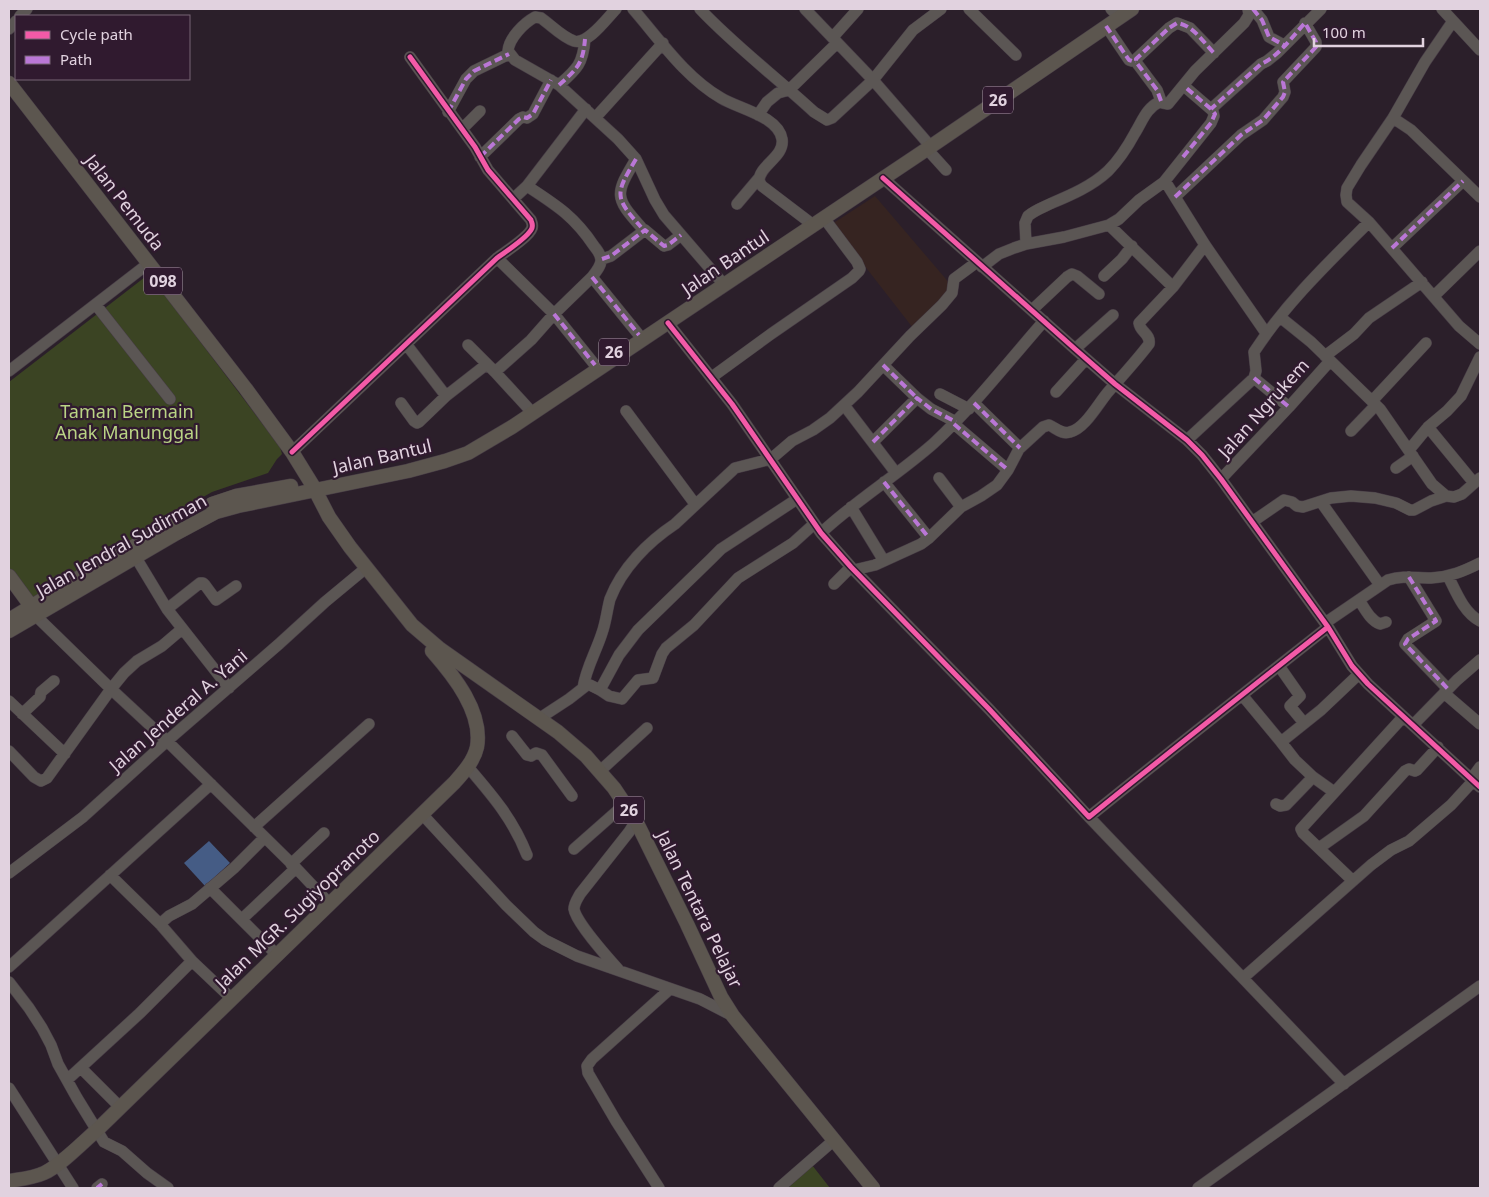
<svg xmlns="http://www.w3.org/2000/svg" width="1489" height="1197" viewBox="0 0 1489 1197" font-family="'Noto Sans',sans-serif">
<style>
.education{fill:#362421}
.green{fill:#3b4423}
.water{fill:#455c85}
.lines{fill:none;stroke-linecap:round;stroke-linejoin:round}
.minor-casing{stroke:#473c46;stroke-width:12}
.major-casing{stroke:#473c46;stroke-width:15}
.minor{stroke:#5b5654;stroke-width:11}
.major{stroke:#5c564f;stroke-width:14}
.quiet{stroke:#ba77d6;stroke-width:4;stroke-dasharray:8 4;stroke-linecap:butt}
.cycleway-casing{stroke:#301a2f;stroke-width:8}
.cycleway{stroke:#f35aa7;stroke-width:5}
.labels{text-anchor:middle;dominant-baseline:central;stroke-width:4.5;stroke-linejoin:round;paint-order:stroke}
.shield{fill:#301a2f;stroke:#ac9baa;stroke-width:1}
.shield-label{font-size:16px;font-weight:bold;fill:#e1d2df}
.street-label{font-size:18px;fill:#e1d2df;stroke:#301a2f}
.park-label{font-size:18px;fill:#bad485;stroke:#301a2f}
</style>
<rect width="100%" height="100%" fill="#2b1f2a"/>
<path class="education" d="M875 196 951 285V290L913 328 832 224Z"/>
<path class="green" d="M149 274 280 447 282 454 277 459 268 473 212 492 166 518 32 604 9 576V382Z
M812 1165 830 1188H788Z"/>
<path class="water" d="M209 841 230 863 205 886 184 863Z"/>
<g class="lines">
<g class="minor-casing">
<path id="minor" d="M616 9C607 18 588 45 574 41 562 37 551 25 541 18L535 17C524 23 509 38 508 51L515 60 559 85 618 139 636 159 655 200 664 215 720 280
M633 9C660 40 685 77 721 98 739 109 778 116 782 139 785 157 759 165 759 181L762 186 808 221
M700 9C735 46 776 77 814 112L827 120 832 118 873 80 913 30 941 9
M805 9 873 80 926 141
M969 9 1016 55
M1111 9 1115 13
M1253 9 1262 20 1269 37 1284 45
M1442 9 1480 50
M20 16 27 9
M1453 21 1425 62 1393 118 1361 165 1347 188 1346 195 1347 202 1369 222 1459 326 1480 344
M1106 26 1129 60 1132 61H1136
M9 29 16 21
M833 37 858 9
M1214 53 1190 28 1177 23 1169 28 1136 59V62L1157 90 1161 101 1163 103 1168 104 1195 71 1244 23 1249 15 1248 9
M559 85C577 69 583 64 585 39
M1211 109 1261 64 1267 61 1277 53 1321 9
M448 112 466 79 474 71 509 54
M758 115 767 102 778 93 789 90 837 43
M595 118 663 43
M1393 118 1411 130 1480 197
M462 129 480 111
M927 149 946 170
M480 157 519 119 523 117 527 118 533 114 551 80
M636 159C615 194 614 197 641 227
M883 178 1075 349 1115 384 1187 440 1202 455 1221 479 1328 627 1352 666 1368 684 1480 787
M1165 181 1205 245 1266 333
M1175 197 1241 135 1263 120 1283 97 1285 92 1283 82 1316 47V42L1305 23
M513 199 527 186 586 109
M737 204 759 178
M1109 225 1173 287
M1026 244 1025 223 1028 216C1035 210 1044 207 1052 203 1071 195 1092 186 1108 171 1119 160 1128 146 1135 133 1143 120 1146 108 1161 101
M1392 248 1463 181
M497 258 554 314 595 365
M602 259 611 256 645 230 664 246 668 245 681 235
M982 267 999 254 1014 248 1026 244 1064 237 1109 225 1119 219 1139 200 1164 182 1211 123 1214 116 1213 111 1184 86
M1104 276 1122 259 1132 246
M592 277 643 340
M1434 296 1480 251
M96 305 170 399
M1032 310 1067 277 1072 274 1077 276 1099 294
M1280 317 1311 342 1380 409 1432 484 1446 496
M668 323 732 404 821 533 851 567 989 709 1089 817C1168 753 1248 690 1328 627
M406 344 446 396
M468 345 495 372 529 409
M1075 349 1113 315
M1325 356 1354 334 1369 318 1422 282
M883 365 917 398
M9 371 149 263
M495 372 531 340 554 314 592 277C596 272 601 266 601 260 601 254 597 250 594 246 574 216 556 205 527 186
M712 377 771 334 852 278 859 271 860 269 857 262 824 218
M1254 378 1289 407
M1056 392 1086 359
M940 394 969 409
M1372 401 1426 343
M401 403 414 421 417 423 419 422 446 396 487 364
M974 403 1020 448
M844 405 896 473
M626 411 695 504
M954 424 1008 470
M1428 427 1474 483
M1351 431 1376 405
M1187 440 1254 378 1256 371 1254 352C1286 303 1328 263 1369 222
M873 442 917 398 931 409 956 422
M1409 450 1428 427 1447 411 1461 396 1480 357
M292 452 497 258C505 252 529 237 532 228 533 224 532 224 531 220L488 170 475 147 410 57
M1396 468 1413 456
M939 478 961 507
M1221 479 1289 407 1330 361
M884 482 929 538
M1321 502 1380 585
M851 507 884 561
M1252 522 1284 500 1292 502 1297 506 1303 507 1331 498 1351 496 1375 498 1396 503 1410 510H1414L1431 501 1446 496 1454 497 1462 494 1480 478
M821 533C856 500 898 475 934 443 974 406 1008 362 1044 321
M135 556 167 609 229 688
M854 570 875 565 921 544 929 538 961 507 981 496 997 485 1008 470 1019 449 1043 427 1049 425C1056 428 1062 435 1070 432 1085 429 1099 402 1109 391 1123 375 1137 360 1149 344 1151 334 1140 332 1139 323L1173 287 1205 245
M1448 576C1456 592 1464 613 1480 621
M1409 577 1436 621 1408 639 1405 644 1448 689
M834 584 851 567
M1359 600C1365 609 1370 620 1380 624L1386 622
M167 609 200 583H203L205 585 216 600 236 586
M35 615 111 689 167 741 296 868 330 904
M1325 623 1388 580C1403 575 1415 578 1431 578 1450 577 1464 571 1480 563
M1279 666 1300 696 1290 706 1304 723
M583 688C586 668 596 652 602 633 606 622 607 610 610 599 622 568 648 542 675 524L735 468 771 459 792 441 813 430 830 418 858 392 910 336 942 305 952 293 954 279 977 262
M600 690 609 696 622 699 638 680 653 678 662 654 666 648 694 625 738 578 793 543 814 524
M1444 693 1480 724
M1242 695 1281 742
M9 701 65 754
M22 714 40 697 41 692 54 681
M540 718 569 699 587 685H590L600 690 619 655 638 630 711 559 721 549 797 499
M1413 725 1457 680 1480 660
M512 736 527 755 531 756 536 753 542 755 572 796
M9 751 34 777 41 781 47 778 111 689 124 673 137 661 162 646 182 629
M468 767C492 795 513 819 527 855
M600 771 647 728
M1313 777 1295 760 1281 742 1321 710 1359 674
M1472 778 1480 767
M1276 804 1280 806 1286 805 1313 777 1334 792
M422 814 506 905 534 932 545 940 577 956 700 999 733 1016
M1089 817 1344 1084
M254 827 369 724
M1319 848 1364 816 1405 771 1409 769 1415 771 1417 770 1438 747
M574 849 625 804
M291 864 324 833
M9 873 83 817 167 741 279 644 325 602 366 568
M110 875 160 924 192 961 232 999
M1353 881 1303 833 1301 829 1403 717
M210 888 277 955
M242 919 296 868
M160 924 169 916 192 904 234 868 264 838
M9 967 211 784
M618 969C608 958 576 922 574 909 574 903 578 898 580 894L629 832 636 821
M1243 978 1371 865 1391 850 1409 841 1451 805 1474 780
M9 982 29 1008 42 1028 51 1045 58 1064 77 1098 104 1142 122 1151 147 1173 168 1188
M81 1068 120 1107
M67 1080 140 1013 192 961
M9 1088 73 1188
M97 1188 102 1184
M659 1188 616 1121 588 1073 587 1066 592 1059 670 989
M779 1188 833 1141
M1198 1188 1480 986"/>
</g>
<g class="major-casing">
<path id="major" d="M9 83 246 389 292 452 313 486 329 517 350 547 412 625 440 649 558 732 586 756 614 788 636 821 687 924 721 997 733 1016 873 1188
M212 504 236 496 291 486
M9 576 31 606
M9 620 83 575 171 525
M9 631 175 534 216 512 238 506 408 471 445 461 468 453 512 427 927 149 1132 9
M9 1181C21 1179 33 1178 44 1173 60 1166 83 1142 97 1130L454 783C463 773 474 761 477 747 483 712 454 676 432 651"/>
</g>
<use href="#minor" class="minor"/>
<use href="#major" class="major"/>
<path class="quiet" d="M1253 9 1262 20 1269 37 1284 45
M1106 26 1129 60 1132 61H1136
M559 85C577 69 583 64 585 39
M1161 101 1157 90 1136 62V59L1169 28 1177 23C1193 25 1203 42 1214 53
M448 112 466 79 474 71 509 54
M480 157 519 119 523 117 527 118 533 114 551 80
M1183 157 1211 123 1215 114 1211 109 1184 86
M636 159C615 194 614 197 641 227
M1175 197 1241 135 1263 120 1283 97 1285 92 1283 82 1316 47V42L1305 23C1292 37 1278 57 1261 64L1211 109
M1392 248 1463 181
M602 259 611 256 645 230 664 246 668 245 681 235
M592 277 639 335
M554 314 595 365
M883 365 917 398
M1254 378 1289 407
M974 403 1020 448
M954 424 1008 470
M873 442 917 398 931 409 956 422
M884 482 929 538
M1409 577 1436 621 1408 639 1405 644 1448 689
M97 1188 102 1184"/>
<g class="cycleway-casing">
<path id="cycleway" d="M883 178 1075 349 1115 384 1187 440 1202 455 1221 479 1328 627 1352 666 1368 684 1480 787
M668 323 732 404 821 533 851 567 989 709 1089 817C1168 753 1248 690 1328 627
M292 452 497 258C505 252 529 237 532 228 533 224 532 224 531 220L488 170 475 147 410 57"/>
</g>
<use href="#cycleway" class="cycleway"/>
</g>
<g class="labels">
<g class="shield">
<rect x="983" y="86.5" width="30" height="27" rx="4"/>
<rect x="144" y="267.5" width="38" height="27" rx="4"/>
<rect x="599" y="338.5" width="30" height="27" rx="4"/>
<rect x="614" y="796.5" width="30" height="27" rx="4"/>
</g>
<g class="shield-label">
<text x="998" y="100">26</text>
<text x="163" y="281">098</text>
<text x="614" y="352">26</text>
<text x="629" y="810">26</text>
</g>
<g class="street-label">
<text transform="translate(125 202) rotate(52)">Jalan Pemuda</text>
<text transform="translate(725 262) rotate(-34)">Jalan Bantul</text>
<text transform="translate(1263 408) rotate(-48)">Jalan Ngrukem</text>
<text transform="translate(382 456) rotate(-13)">Jalan Bantul</text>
<text transform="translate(121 545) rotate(-29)">Jalan Jendral Sudirman</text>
<text transform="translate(178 710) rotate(-41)">Jalan Jenderal A. Yani</text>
<text transform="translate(297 909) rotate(-44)">Jalan MGR. Sugiyopranoto</text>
<text transform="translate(700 909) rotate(64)">Jalan Tentara Pelajar</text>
</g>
<g class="park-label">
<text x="127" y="411">Taman Bermain<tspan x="127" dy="21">Anak Manunggal</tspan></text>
</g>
</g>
<rect width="1489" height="1197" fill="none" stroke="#e1d2df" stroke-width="20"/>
<rect x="15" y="15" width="175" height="65" fill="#301a2f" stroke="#776475"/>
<rect x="25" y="31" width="25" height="8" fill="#f35aa7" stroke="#776475"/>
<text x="60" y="40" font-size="15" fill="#e1d2df">Cycle path</text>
<rect x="25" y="56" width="25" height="8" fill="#ba77d6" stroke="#776475"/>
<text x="60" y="65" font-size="15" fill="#e1d2df">Path</text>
<path d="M1314 38v8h109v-8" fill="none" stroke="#e1d2df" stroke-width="2.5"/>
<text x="1322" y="38" font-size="15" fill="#e1d2df" stroke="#301a2f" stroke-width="4" paint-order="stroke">100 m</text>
</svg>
